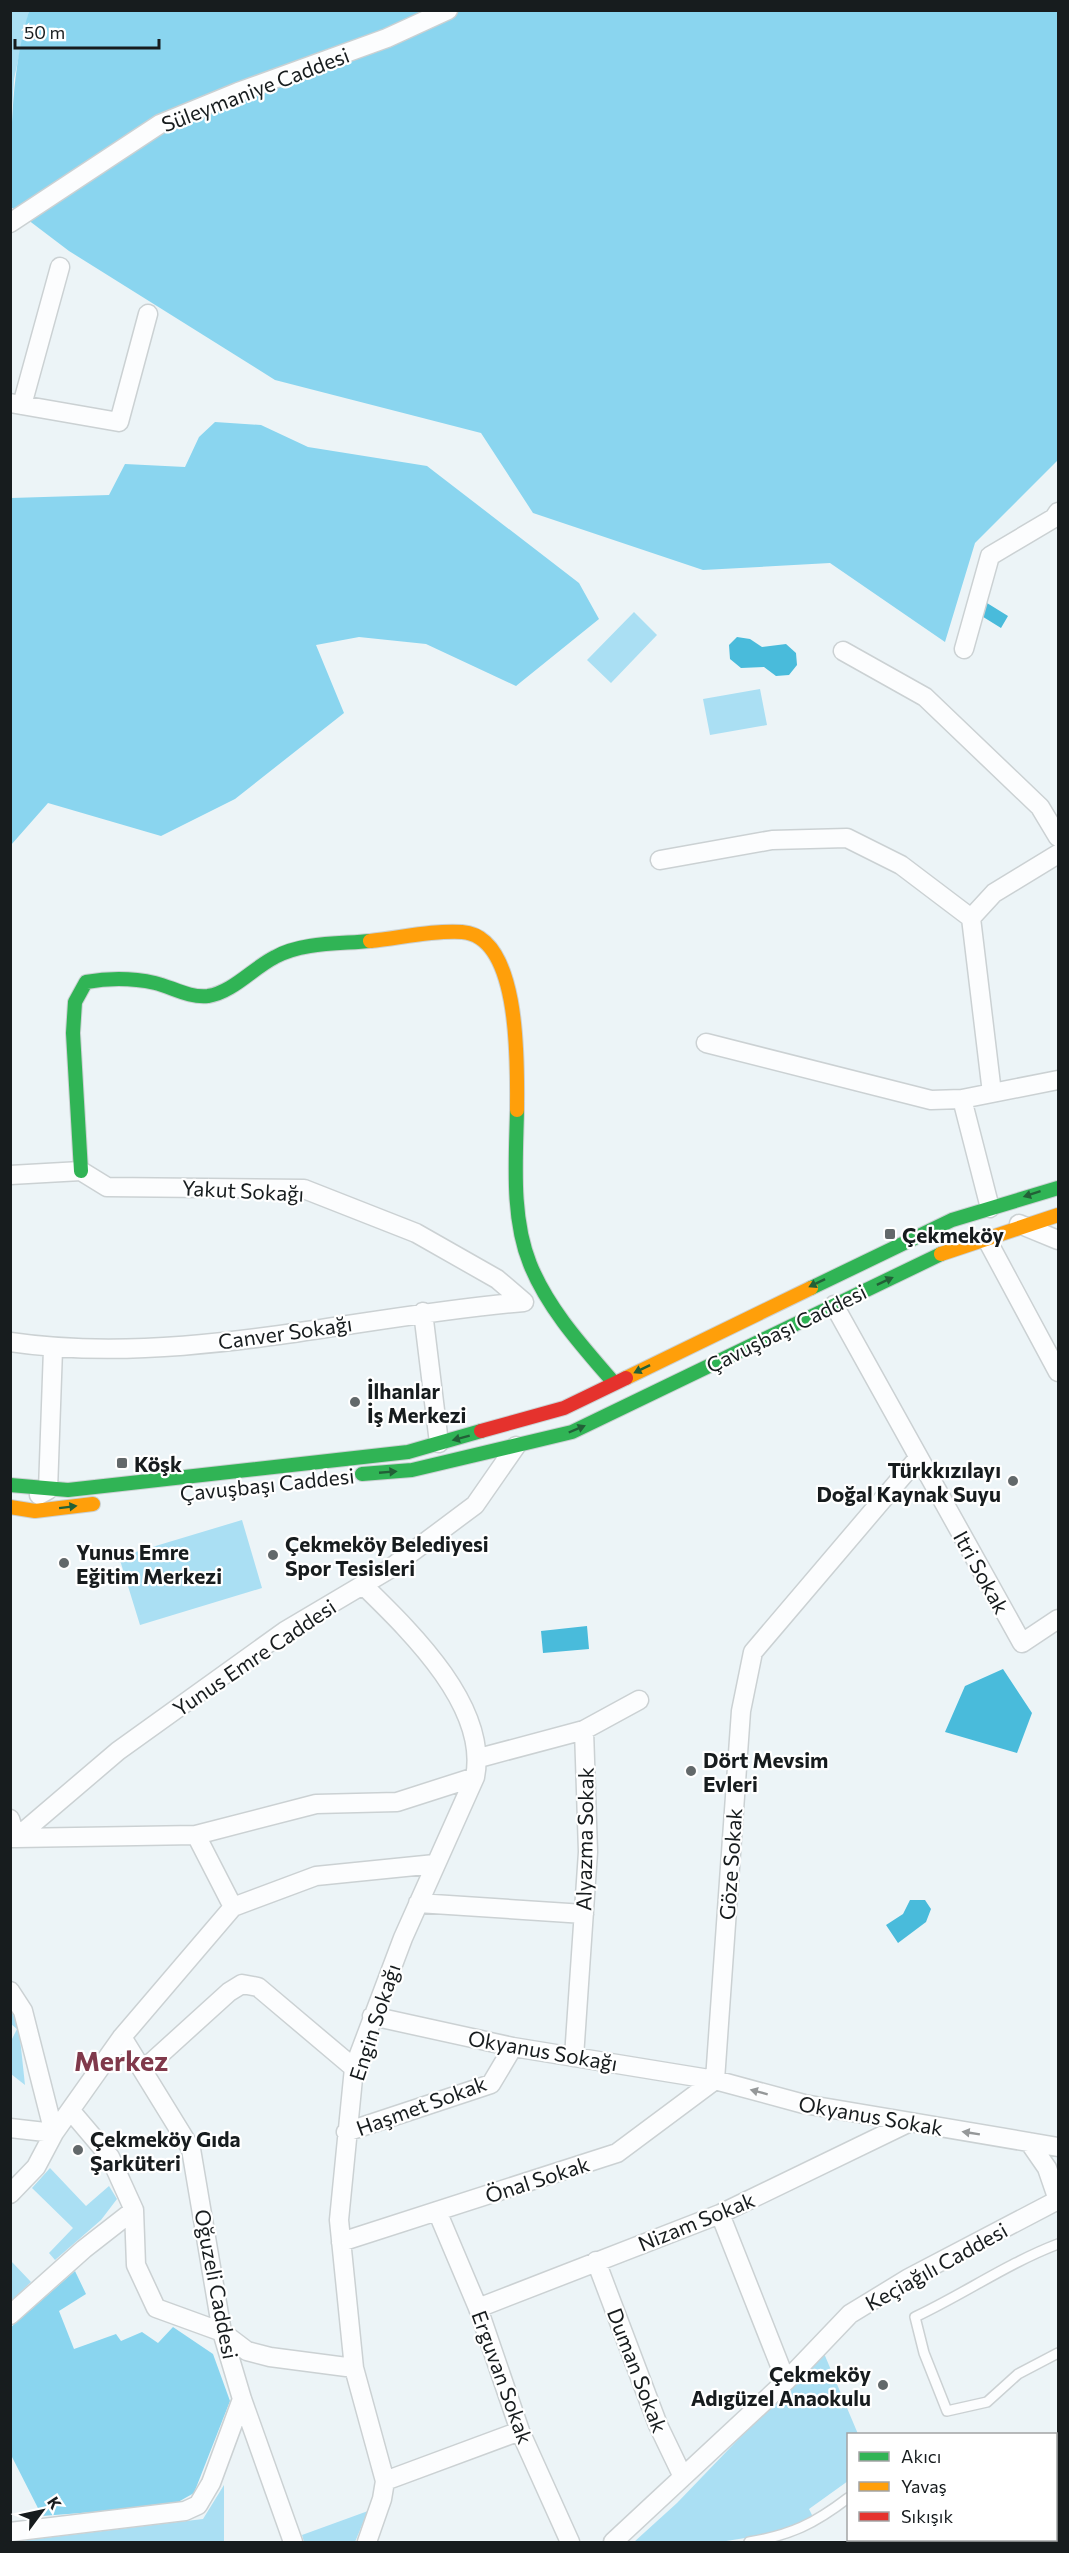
<svg xmlns="http://www.w3.org/2000/svg" width="1069" height="2553" viewBox="0 0 1069 2553" font-family="Commissioner,sans-serif">
<style>
.green{fill:#aadff3}
.forest{fill:#8ad5ef}
.water{fill:#49bbdb}
.lines{fill:none;stroke-linecap:round;stroke-linejoin:round}
.lane-casing{stroke:#cbd1d3;stroke-width:12}
.street-casing{stroke:#cbd1d3;stroke-width:21}
.fast-casing{stroke:#cbd1d3;stroke-width:16}
.slow-casing{stroke:#cbd1d3;stroke-width:16}
.jam-casing{stroke:#cbd1d3;stroke-width:16}
.lane{stroke:#fcfdfe;stroke-width:9}
.street{stroke:#fcfdfe;stroke-width:18}
.fast{stroke:#30b455;stroke-width:14}
.slow{stroke:#ff9f0a;stroke-width:14}
.jam{stroke:#e5322d;stroke-width:14}
.oneway{fill:#226037}
.oneway2{fill:#959899}
.poi-dot{fill:#62686a;stroke:#fff;stroke-width:2}
.labels{text-anchor:middle;dominant-baseline:central;stroke-width:4.5;stroke-linejoin:round;paint-order:stroke}
.street-label{font-size:21px;fill:#171c1e;stroke:#fff}
.poi-label{font-size:21px;font-weight:bold;fill:#171c1e;stroke:#fff;text-anchor:start}
.district-label{font-size:27px;font-weight:bold;fill:#80394b;stroke:#fff}
</style>
<rect width="100%" height="100%" fill="#ecf4f7"/>
<path class="green" d="M11 11H29L14 79 11 124Z
M634 612 657 635 611 683 587 660Z
M760 689 767 725 710 735 703 699Z
M242 1520 262 1588 140 1625 119 1557Z
M10 2007 19 2029 25 2085 11 2074V2041L17 2029 11 2024Z
M50 2168 86 2206 109 2186 117 2199 101 2220 55 2260 49 2253 73 2228 32 2188Z
M11 2261 31 2282 11 2301Z
M823 2351 858 2434H848V2481L809 2509 813 2517 776 2533 720 2542H634L677 2503Z
M224 2485V2542H11L203 2519Z
M368 2511 355 2542H304L302 2535Z"/>
<path class="forest" d="M29 11H1058V460L975 543 945 642 830 563 703 570 533 513 481 433 275 380 69 251 11 207C11 140 10 75 29 11Z
M215 422 261 425 308 447 427 466 579 583 599 619 516 686 426 644 359 637 316 645 344 713 235 799 161 836 48 803 11 845V498L109 495 125 464 185 467 199 437Z
M75 2271 86 2294 59 2311 74 2349 116 2334 121 2341 142 2332 158 2343 173 2327 213 2354 230 2401 194 2493 171 2506 42 2516 11 2455 10 2328Z
M1058 2506V2542H979L984 2540H1056V2507Z"/>
<path class="water" d="M987 603 1008 616 1001 628 980 615Z
M737 637 750 639 762 647 786 644 796 653 797 665 789 675 776 676 764 667 741 668 730 659 729 645Z
M587 1626 589 1649 543 1653 541 1631Z
M1003 1669 1032 1713 1017 1753 945 1732 965 1686Z
M910 1900H925L931 1909 926 1922 898 1943 886 1925 903 1914Z"/>
<g class="lines">
<g class="lane-casing">
<path id="lane" d="M1058 2244C1008 2263 964 2294 915 2317L924 2353 947 2411 987 2402 1018 2374 1058 2353
M749 2542C791 2535 814 2524 848 2498"/>
</g>
<g class="street-casing">
<path id="street" d="M10 223 160 124 238 92 387 38 448 10
M10 403 119 422 148 314
M22 405 60 267
M964 649 990 556 1054 518 1058 512
M843 651 925 697 1040 807 1058 837
M660 860 772 840 847 838 901 865 971 918
M706 1043 931 1100 962 1099 1058 1080
M992 1093 971 918 994 893 1058 854
M962 1099 990 1208
M10 1175 81 1171 107 1187 304 1189 416 1233 497 1279 524 1302C355 1316 179 1367 10 1342
M1019 1224 1058 1240
M986 1238 1058 1372
M834 1305 1022 1643 1058 1619
M423 1312 439 1443
M39 1495 48 1490 53 1349
M363 1585C409 1630 489 1706 475 1777L403 1938 354 2068 339 2220 354 2368 385 2481 382 2499 367 2542
M584 1730 639 1700
M479 1758 584 1730 588 1852 574 2057
M10 1819 16 1838 196 1835 233 1907
M196 1835 316 1804 397 1802 475 1777
M10 1838H16L118 1751 285 1631 388 1570 475 1505 516 1446
M418 1903 584 1914
M10 1991 23 2011 54 2133 10 2128
M372 2016 513 2047 715 2080 804 2104 1058 2147
M122 2037 191 2149 222 2332 242 2399 293 2542
M143 2070 229 1992 242 1984 258 1987 354 2068
M715 2080 741 1711 753 1652 918 1458
M71 2111 110 2157 134 2210 136 2265 156 2308 222 2332 247 2351 270 2357 354 2368
M346 2132 491 2084 513 2047
M1029 2142 1047 2168 1058 2200
M10 2194 36 2167 54 2133 122 2037 233 1907 316 1876 435 1864
M437 2211 478 2308 520 2431 570 2542
M720 2214 786 2381
M341 2242 617 2153 715 2080
M596 2261 658 2425 683 2477
M478 2308 720 2214 908 2123
M10 2315 84 2249 134 2210
M385 2481 520 2431
M10 2532 185 2511 198 2505 211 2483 242 2399
M613 2542 786 2381 850 2314 909 2278 1058 2200"/>
</g>
<g class="fast-casing">
<path id="fast" d="M517 1110C516 1160 511 1217 530 1264 548 1309 583 1347 614 1383
M81 1171 73 1033 75 1002 86 982C109 978 132 978 155 983 172 987 189 998 208 996 233 992 253 968 275 957 302 942 340 944 370 941
M811 1288 952 1220 1058 1188
M362 1474 412 1470 572 1432 941 1254
M10 1485 68 1490 408 1452 481 1431"/>
</g>
<g class="slow-casing">
<path id="slow" d="M370 941C400 938 433 930 462 932 522 936 517 1070 517 1110
M941 1254 1058 1215
M626 1378 811 1288
M10 1507 35 1511 93 1504"/>
</g>
<g class="jam-casing">
<path id="jam" d="M481 1431 564 1408 626 1378"/>
</g>
<use href="#lane" class="lane"/>
<use href="#street" class="street"/>
<use href="#fast" class="fast"/>
<use href="#slow" class="slow"/>
<use href="#jam" class="jam"/>
</g>
<defs><path id="oneway-solid" d="M-6-.8H1V-3.2L6.5 0L1 3.2V.8H-6Z" transform="scale(1.5)"/></defs>
<g class="oneway">
<use href="#oneway-solid" transform="translate(1032 1194) rotate(162)"/>
<use href="#oneway-solid" transform="translate(885 1281) rotate(-25)"/>
<use href="#oneway-solid" transform="translate(817 1283) rotate(154)"/>
<use href="#oneway-solid" transform="translate(642 1369) rotate(154)"/>
<use href="#oneway-solid" transform="translate(577 1429) rotate(-23)"/>
<use href="#oneway-solid" transform="translate(461 1438) rotate(165)"/>
<use href="#oneway-solid" transform="translate(388 1472) rotate(-5)"/>
<use href="#oneway-solid" transform="translate(68 1507) rotate(-7)"/>
</g>
<g class="oneway2">
<use href="#oneway-solid" transform="translate(759 2092) rotate(-165)"/>
<use href="#oneway-solid" transform="translate(971 2133) rotate(-171)"/>
</g>
<g class="poi-dot">
<rect x="884" y="1228" width="12" height="12" rx="3"/>
<circle cx="355" cy="1402" r="6"/>
<rect x="116" y="1457" width="12" height="12" rx="3"/>
<circle cx="1013" cy="1481" r="6"/>
<circle cx="273" cy="1555" r="6"/>
<circle cx="64" cy="1563" r="6"/>
<circle cx="691" cy="1771" r="6"/>
<circle cx="78" cy="2150" r="6"/>
<circle cx="883" cy="2385" r="6"/>
</g>
<g class="labels">
<g class="street-label">
<text transform="translate(255 89) rotate(-21)">Süleymaniye Caddesi</text>
<text transform="translate(243 1190) rotate(3)">Yakut Sokağı</text>
<text transform="translate(786 1328) rotate(-26)">Çavuşbaşı Caddesi</text>
<text transform="translate(285 1332) rotate(-8)">Canver Sokağı</text>
<text transform="translate(267 1484) rotate(-6)">Çavuşbaşı Caddesi</text>
<text transform="translate(982 1572) rotate(61)">Itri Sokak</text>
<text transform="translate(254 1657) rotate(-34)">Yunus Emre Caddesi</text>
<text transform="translate(584 1839) rotate(-89)">Alyazma Sokak</text>
<text transform="translate(730 1864) rotate(-86)">Göze Sokak</text>
<text transform="translate(374 2022) rotate(-72)">Engin Sokağı</text>
<text transform="translate(543 2050) rotate(10)">Okyanus Sokağı</text>
<text transform="translate(421 2105) rotate(-20)">Haşmet Sokak</text>
<text transform="translate(871 2115) rotate(10)">Okyanus Sokak</text>
<text transform="translate(537 2179) rotate(-18)">Önal Sokak</text>
<text transform="translate(696 2221) rotate(-22)">Nizam Sokak</text>
<text transform="translate(936 2266) rotate(-29)">Keçiağılı Caddesi</text>
<text transform="translate(217 2284) rotate(79)">Oğuzeli Caddesi</text>
<text transform="translate(638 2370) rotate(69)">Duman Sokak</text>
<text transform="translate(503 2377) rotate(70)">Erguvan Sokak</text>
</g>
<g class="poi-label">
<text x="902" y="1234">Çekmeköy</text>
<text x="367" y="1390">İlhanlar<tspan x="367" dy="24">İş Merkezi</tspan></text>
<text x="134" y="1463">Köşk</text>
<text x="1001" y="1469" text-anchor="end">Türkkızılayı<tspan x="1001" dy="24">Doğal Kaynak Suyu</tspan></text>
<text x="285" y="1543">Çekmeköy Belediyesi<tspan x="285" dy="24">Spor Tesisleri</tspan></text>
<text x="76" y="1551">Yunus Emre<tspan x="76" dy="24">Eğitim Merkezi</tspan></text>
<text x="703" y="1759">Dört Mevsim<tspan x="703" dy="24">Evleri</tspan></text>
<text x="90" y="2138">Çekmeköy Gıda<tspan x="90" dy="24">Şarküteri</tspan></text>
<text x="871" y="2373" text-anchor="end">Çekmeköy<tspan x="871" dy="24">Adıgüzel Anaokulu</tspan></text>
</g>
<g class="district-label">
<text x="121" y="2060">Merkez</text>
</g>
</g>
<rect width="1069" height="2553" fill="none" stroke="#171c1e" stroke-width="24"/>
<rect x="847" y="2433" width="210" height="108" fill="#ffffff" stroke="#a2a4a5" stroke-width="1.5"/>
<rect x="859" y="2452" width="30" height="9" fill="#30b455" stroke="#a2a4a5" stroke-width="1.5"/>
<text x="901" y="2463" font-size="18" fill="#171c1e">Akıcı</text>
<rect x="859" y="2482" width="30" height="9" fill="#ff9f0a" stroke="#a2a4a5" stroke-width="1.5"/>
<text x="901" y="2493" font-size="18" fill="#171c1e">Yavaş</text>
<rect x="859" y="2512" width="30" height="9" fill="#e5322d" stroke="#a2a4a5" stroke-width="1.5"/>
<text x="901" y="2523" font-size="18" fill="#171c1e">Sıkışık</text>
<g transform="translate(42 2511) rotate(57)" stroke="#ffffff" stroke-width="4.5" paint-order="stroke">
<path d="M0-4.5L10 22L0 15L-10 22Z" fill="#171c1e"/>
<text y="-9" font-size="16" font-weight="bold" text-anchor="middle" fill="#171c1e">K</text>
</g>
<path d="M15 39v9h144v-9" fill="none" stroke="#171c1e" stroke-width="3"/>
<text x="24" y="39" font-size="18" fill="#171c1e" stroke="#ffffff" stroke-width="4.5" paint-order="stroke">50 m</text>
</svg>
